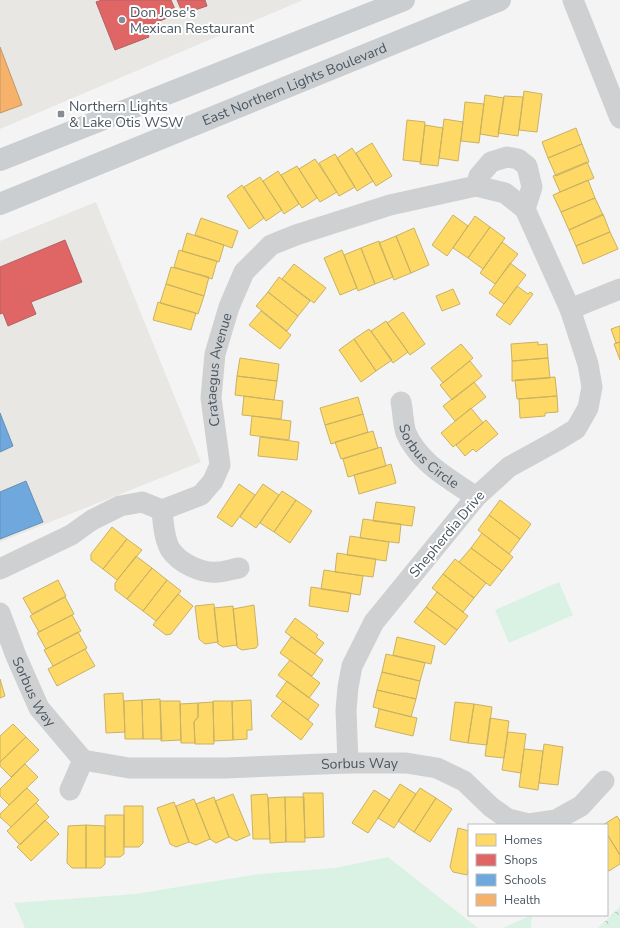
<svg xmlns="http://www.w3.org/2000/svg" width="620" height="928" viewBox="0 0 620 928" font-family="'Nunito Sans',sans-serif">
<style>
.commercial{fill:#e8e7e3}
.green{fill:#d9f2e3}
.forest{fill:url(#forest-crowns)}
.homes{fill:#ffd966;stroke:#c9b264}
.shops{fill:#e06666;stroke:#b36164}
.schools{fill:#6fa8dc;stroke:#648fb7}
.health{fill:#f6b26b;stroke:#c29668}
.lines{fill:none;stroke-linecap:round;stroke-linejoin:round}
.minor{stroke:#ced0d2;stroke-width:21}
.major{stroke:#caced1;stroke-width:22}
.poi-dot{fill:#868d94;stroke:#fff;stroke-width:1.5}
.labels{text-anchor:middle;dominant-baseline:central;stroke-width:4;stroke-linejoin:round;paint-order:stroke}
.poi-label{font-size:14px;fill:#4a5661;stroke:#fff;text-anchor:start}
.street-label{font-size:14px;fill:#4a5661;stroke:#fff}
</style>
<defs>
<pattern id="forest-crowns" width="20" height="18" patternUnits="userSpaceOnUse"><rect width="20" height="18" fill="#d9f2e3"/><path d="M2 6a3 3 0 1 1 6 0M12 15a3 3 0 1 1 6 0" fill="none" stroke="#b2c7bb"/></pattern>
</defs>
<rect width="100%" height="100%" fill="#f4f4f4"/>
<path class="commercial" d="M0 0H303L0 129Z
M96 202 201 462 0 542V241Z"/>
<path class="green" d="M559 582 573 615 509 643 495 610Z
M388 857 478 928H25L14 903 135 894 259 874 335 868Z
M532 915 531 928H503Z"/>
<path class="forest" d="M620 907V928H598Z"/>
<path class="homes" d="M524 91 542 94 537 132 519 130Z
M485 95 504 98 498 137 480 134Z
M504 96 523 97 518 136 498 133Z
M465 102 484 104 479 143 461 141Z
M444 119 463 122 458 161 439 158Z
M407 120 425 122 421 162 403 160Z
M425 125 443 128 438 166 420 164Z
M576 128 582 144 548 158 542 142Z
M372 143 392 176 376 186 356 153Z
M582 144 589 162 556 176 548 158Z
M352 148 373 181 357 191 337 158Z
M335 154 355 187 339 196 319 163Z
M315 159 337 192 320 202 299 169Z
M587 162 594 178 560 192 553 176Z
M297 166 317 198 302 208 281 175Z
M278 171 299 204 284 214 263 181Z
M260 177 282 210 266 221 244 187Z
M588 180 595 198 561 212 553 195Z
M242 185 264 218 249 229 227 196Z
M595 198 603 215 569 230 561 212Z
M603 214 610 232 576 246 569 230Z
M453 215 468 226 447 256 432 245Z
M475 216 490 227 468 258 453 248Z
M201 218 238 231 232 248 195 235Z
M490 227 505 238 483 269 468 258Z
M414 228 429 265 411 273 396 236Z
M610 232 618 249 583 264 576 246Z
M187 233 224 245 219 262 182 251Z
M396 236 411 273 394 280 379 243Z
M379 241 393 277 375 284 361 248Z
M502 242 518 254 495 284 480 273Z
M361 248 375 284 358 291 344 255Z
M179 250 217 261 212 279 174 267Z
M342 250 357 288 340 295 324 258Z
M510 263 526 275 504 304 489 293Z
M294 264 326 288 314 303 282 279Z
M171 267 209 277 204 296 166 284Z
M279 277 310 301 298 316 268 292Z
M166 284 204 296 198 314 160 303Z
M517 286 528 294 530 292 533 294 510 325 496 315Z
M453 289 460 304 442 311 436 296Z
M268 292 298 316 287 331 256 306Z
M158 302 196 313 191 330 153 320Z
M261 311 291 335 280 349 249 325Z
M403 312 425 344 410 355 387 323Z
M386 321 408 352 393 363 371 331Z
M620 326V342L616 343 611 329Z
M369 329 392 360 376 371 354 339Z
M354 339 376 371 361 382 339 350Z
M538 342V345L547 344 548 358 512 361 511 344Z
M620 342V360L614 344Z
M461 344 473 358 443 383 431 368Z
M240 358 279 364 277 381 237 376Z
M548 358 550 378 512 381V361Z
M470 361 482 376 452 400 440 385Z
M237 376 277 381 274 400 235 395Z
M555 377 557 396 517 399 515 380Z
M474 382 486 397 455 421 443 406Z
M244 396 283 401 281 419 242 415Z
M557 396 558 412 545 413V416L520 418 519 399Z
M358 397 363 414 325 425 320 408Z
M471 408 483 423 453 447 441 433Z
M363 414 368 432 331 444 325 425Z
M252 416 291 421 289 440 250 435Z
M486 420 498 434 476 452 473 449 465 456 456 445Z
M373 431 378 448 341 459 335 442Z
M260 437 299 442 297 460 258 456Z
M381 447 386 466 348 477 343 459Z
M391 464 396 483 359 494 354 475Z
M239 484 255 495 232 527 217 517Z
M263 484 279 495 256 528 240 517Z
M282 491 296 500 274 532 260 523Z
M296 500 312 511 290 543 274 532Z
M500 500 531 524 520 539 489 515Z
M376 502 415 507 412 526 373 521Z
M489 515 520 539 509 554 478 530Z
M363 519 401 524 399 543 360 538Z
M112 527 127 539 103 569 91 560V554Z
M482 533 513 557 502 571 471 548Z
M350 536 389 542 386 561 347 555Z
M127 539 142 550 117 580 103 569Z
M471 548 502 571 490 586 459 562Z
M337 553 376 559 373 577 335 572Z
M136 556 152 568 127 599 115 590V583Z
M455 559 486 583 474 598 443 574Z
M152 568 167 580 143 611 127 599Z
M324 570 363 576 360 595 321 589Z
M443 574 474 598 463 612 432 588Z
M58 580 66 596 32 614 23 598Z
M167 580 181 591 156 621 143 611Z
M311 587 351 593 348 612 309 606Z
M437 592 468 616 457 630 426 607Z
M178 594 193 606 171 634 166 635 153 625Z
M65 597 74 614 39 632 30 616Z
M214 604 218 642 205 644 199 639 195 606Z
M254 605 258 645 256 648 242 650 237 647 233 609Z
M233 606 237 645 223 647 218 644 214 608Z
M426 607 457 630 445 645 414 622Z
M72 615 81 631 46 649 37 633Z
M295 618 318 635 316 637 324 643 315 654 285 632Z
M78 632 87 648 53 666 44 650Z
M291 637 323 660 312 676 280 653Z
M397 637 435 646 431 664 393 655Z
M85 649 95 666 57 686 48 669Z
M386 654 425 663 420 681 382 672Z
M290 660 320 683 309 698 278 675Z
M382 672 420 681 416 699 377 690Z
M0 679 5 696 0 698Z
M287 681 319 705 308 720 276 696Z
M377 690 416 699 411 717 373 707Z
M123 693 125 732 106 733 104 694Z
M160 699 162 739H143L142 700Z
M142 700 143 739H125L124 701Z
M251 700 252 730H247V739L233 740 232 701Z
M160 701H180L181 740 161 741Z
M213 701H232L233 740 214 741Z
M283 701 313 724 301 740 271 716Z
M213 702 214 744H195L194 722 198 717V703Z
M455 702 474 704 468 743 450 740Z
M198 703V717L194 722 195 743H181L180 704Z
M474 704 492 707 487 745 468 743Z
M379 709 417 718 413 736 375 727Z
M490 718 509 721 504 758 485 756Z
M13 724 26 737 0 762V736Z
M508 732 526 734 521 773 502 770Z
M26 737 39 750 11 777 0 766V762Z
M544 744 563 747 558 785 539 783Z
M524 749 543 751 538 790 519 787Z
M25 764 38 777 9 805 0 796V789Z
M400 784 416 794 394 828 378 818Z
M27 788 39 800 11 827 0 817V814Z
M420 788 436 798 414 832 398 821Z
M374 790 390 800 368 833 352 823Z
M303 793H323L324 837 305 838Z
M233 794 250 835 236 841 229 837 215 801Z
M267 794 268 798 270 839H253L251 795Z
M214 797 229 837 216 843 210 839 196 804Z
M285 797H304L305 842H286Z
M285 797 286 842 270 843 268 798Z
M436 798 452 809 430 842 414 832Z
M194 799 210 839 196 845 189 842 176 806Z
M174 802 189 842 176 847 170 844 157 808Z
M36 803 49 817 20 845 7 831Z
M124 806H143V843L139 847H124Z
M105 815H124V854L120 857H105Z
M617 816 620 821V855L607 834V825H603Z
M45 820 59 834 31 861 17 847Z
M86 825 105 826V864L101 868H86Z
M86 825V868H72L67 863 68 826Z
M458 828 469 831V867L467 875 453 872 450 867Z
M607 834 620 855V864L609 871 607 869Z"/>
<path class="shops" d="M102 0H171L177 14 145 27 149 37 115 50 96 2Z
M177 0H205L207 6 183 14Z
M65 240 82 282 31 302 36 314 8 326 3 313 0 314V267Z"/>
<path class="schools" d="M0 413 13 446 0 452Z
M26 481 43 522 0 539V492Z"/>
<path class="health" d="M0 47 22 105 0 113Z"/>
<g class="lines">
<g class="minor">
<path d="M573 0 620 118"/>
<path d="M476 186 479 176 491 162 507 157 518 159 527 166 532 187 525 209"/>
<path d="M570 309 620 289"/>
<path id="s1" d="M401 402C403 412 403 424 406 433 419 463 450 479 476 497"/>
<path d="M162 510C163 522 164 538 170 549 179 563 202 574 218 572 225 572 232 569 239 568"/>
<path id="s2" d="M0 569 71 535 92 520 120 506 142 502 162 510 201 495 213 481 220 465 211 398 215 354 229 307 244 272 271 245 296 235 390 205 476 186 505 193 525 209 570 309 588 364 592 387 588 408 576 429 558 440 509 467 476 497 374 622 352 666 348 687 346 710 348 763"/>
<path id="s3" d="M0 613 16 656 39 708 83 760"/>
<path id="s4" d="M70 790 83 760 129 768H225L348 763H406L437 768 464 781 491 807 508 819 529 824 556 820 581 806 604 781"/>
</g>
<g class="major">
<path d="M0 160 404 0"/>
<path id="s5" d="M0 204 500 0"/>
</g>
</g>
<g class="poi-dot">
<circle cx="122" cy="20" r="4"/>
<rect x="57" y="110" width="8" height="8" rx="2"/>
</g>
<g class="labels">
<g class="poi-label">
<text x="130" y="12">Don Jose's<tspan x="130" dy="16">Mexican Restaurant</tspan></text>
<text x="69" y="106">Northern Lights<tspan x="69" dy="16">&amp; Lake Otis WSW</tspan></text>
</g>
<g class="street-label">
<text stroke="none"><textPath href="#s5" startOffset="318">East Northern Lights Boulevard</textPath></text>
<text stroke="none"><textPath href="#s2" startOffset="354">Crataegus Avenue</textPath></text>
<text stroke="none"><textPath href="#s1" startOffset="64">Sorbus Circle</textPath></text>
<text transform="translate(447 534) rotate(-50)">Shepherdia Drive</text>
<text stroke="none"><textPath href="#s3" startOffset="86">Sorbus Way</textPath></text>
<text stroke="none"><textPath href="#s4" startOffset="310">Sorbus Way</textPath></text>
</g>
</g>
<rect x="468" y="824" width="140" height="92" fill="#ffffff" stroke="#b7bbc0"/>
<rect x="476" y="834" width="20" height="12" fill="#ffd966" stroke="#b7bbc0"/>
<text x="504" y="844" font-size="12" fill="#4a5661">Homes</text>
<rect x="476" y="854" width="20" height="12" fill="#e06666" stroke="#b7bbc0"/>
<text x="504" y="864" font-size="12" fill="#4a5661">Shops</text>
<rect x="476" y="874" width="20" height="12" fill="#6fa8dc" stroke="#b7bbc0"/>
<text x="504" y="884" font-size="12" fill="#4a5661">Schools</text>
<rect x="476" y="894" width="20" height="12" fill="#f6b26b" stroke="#b7bbc0"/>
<text x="504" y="904" font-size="12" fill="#4a5661">Health</text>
</svg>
